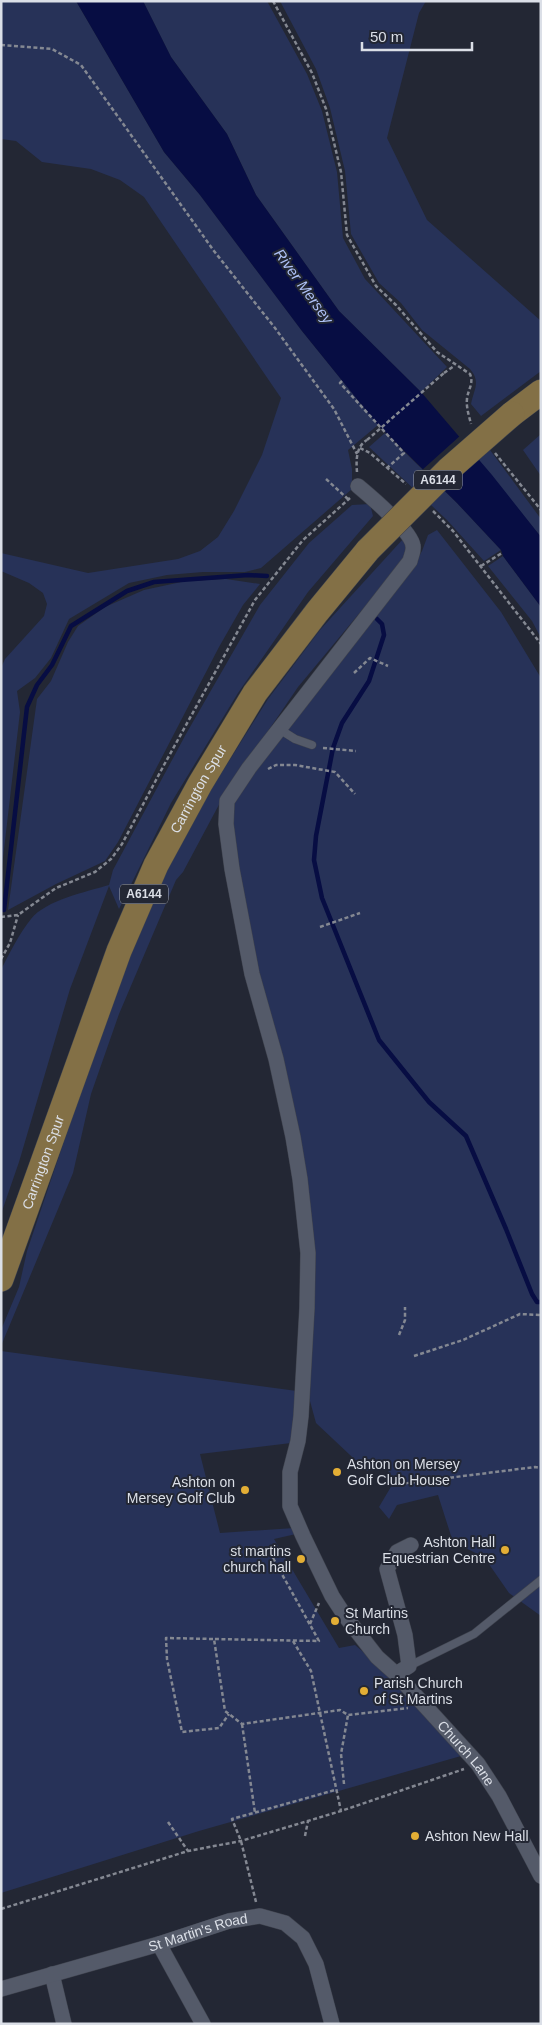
<svg xmlns="http://www.w3.org/2000/svg" width="542" height="2025" viewBox="0 0 542 2025" font-family="Helvetica,sans-serif">
<style>
.green{fill:#273258}
.water{fill:#070d43}
.pier{fill:#232734}
.lines{fill:none;stroke-linecap:round;stroke-linejoin:round}
.stream{stroke:#070d43;stroke-width:4.5}
.lane-casing{stroke:#3e424d;stroke-width:9}
.street-casing{stroke:#3e424d;stroke-width:16}
.primary-casing{stroke:#3e424d;stroke-width:26}
.path{stroke:#848892;stroke-width:2.5;stroke-dasharray:4 2.5;stroke-linecap:butt}
.lane{stroke:#545a69;stroke-width:8}
.street{stroke:#545a69;stroke-width:15}
.primary{stroke:#837046;stroke-width:25}
.primary-bridge-casing{stroke:#3e424d;stroke-width:26;stroke-linecap:butt}
.path-bridge{stroke:#848892;stroke-width:2.5;stroke-dasharray:4 2.5;stroke-linecap:butt}
.primary-bridge{stroke:#837046;stroke-width:25}
.poi-dot{fill:#e3ae35;stroke:#232734;stroke-width:2}
.labels{text-anchor:middle;dominant-baseline:central;stroke-width:4;stroke-linejoin:round;paint-order:stroke}
.shield{fill:#232734;stroke:#a4a8b1;stroke-width:1}
.shield-label{font-size:12px;font-weight:bold;fill:#dbdfe7}
.street-label{font-size:14px;fill:#dbdfe7;stroke:#232734}
.poi-label{font-size:14px;fill:#dbdfe7;stroke:#232734;text-anchor:start}
.water-label{font-size:15px;font-style:italic;fill:#b0c3f9;stroke:#232734}
</style>
<rect width="100%" height="100%" fill="#232734"/>
<path class="green" d="M1 1H76L164 152 200 195 302 331 378 425 348 450 352 469V489L261 568 245 572H203L167 575 129 583 69 619 51 658 35 678 17 691 20 712 1 875V668L5 659 44 616 47 604 43 593 29 583 1 571V553L88 573 178 559 200 551 218 537 234 511 262 455 281 398 144 197 120 180 91 169 42 162 16 141 1 139Z
M143 1H267L307 74 322 111 337 172 343 238 365 279 447 367 421 392 339 311 256 195 227 134 171 57Z
M280 1H426L419 13 387 138 427 220 541 321V371L481 416 471 404C474 389 481 382 470 369L422 330 401 303 379 283 351 234 345 171 330 108 316 69Z
M385 433 457 503 501 550 484 561 447 520 369 447Z
M541 434V476L523 450Z
M490 450 541 519V537L478 460Z
M370 504 373 516 308 592 238 693 171 803 119 909 109 886 70 989 19 1162 1 1214V970C10 952 19 934 31 919 46 900 86 892 109 885L113 870 186 734 260 605 309 543 352 505Z
M437 530 501 612 541 678V1616L509 1593 484 1557 453 1542 438 1495 397 1505 389 1519 379 1507 392 1485 388 1469 367 1471 316 1423 310 1401 311 1248 257 975 232 825 235 799 252 770 414 566 422 551 428 535Z
M403 539 407 550 402 562 298 687 222 799 183 872 176 880 119 1014 91 1094 73 1173 1 1346V1330L19 1287 27 1251 80 1094 133 943 169 865 190 823 268 699 320 630Z
M503 556 541 607V638L532 621 488 566Z
M226 579 260 584 243 605 219 647 118 842 105 861 56 884 8 910 37 699 51 681 68 642 78 626 105 607 144 590 186 581Z
M1 1351 297 1391 291 1443 200 1454 220 1533 294 1528 296 1534 274 1539 339 1648 355 1645 392 1676 461 1756 199 1831 1 1893Z"/>
<path class="water" d="M76 1H143L171 57 227 134 256 195 339 311 421 392 492 475 541 537V607L503 556 501 550 457 503 378 425 302 331 200 195 164 152Z"/>
<path class="pier" d="M461 435 479 457 443 492 421 471Z"/>
<g class="lines">
<path class="stream" d="M377 619 382 624 384 635 369 681 342 723 333 748 316 836 314 860 322 898 379 1040 429 1102 466 1136 506 1229 532 1294 537 1302H541
M4 910 27 707 37 685 52 665 71 626 127 591 154 582 248 575 267 576"/>
<g class="lane-casing">
<path id="lane" d="M279 729 295 739 312 745
M409 1666 474 1634 541 1580"/>
</g>
<g class="street-casing">
<g id="street">
<path id="s1" d="M358 486C370 496 412 532 413 546 414 551 411 556 410 561L249 768 227 801 226 824 232 869 252 974 276 1059 293 1137 300 1179 308 1253 307 1308 301 1416 298 1441 290 1472V1506L303 1536 332 1596 345 1616 377 1657 396 1674 478 1764 499 1796 541 1876"/>
<path d="M396 1674 409 1666 405 1635 387 1569 397 1552 411 1545"/>
<path d="M159 1944 203 2024"/>
<path d="M52 1974 64 2024"/>
<path id="s2" d="M1 1989 159 1944 229 1921 260 1916 285 1923 303 1938 316 1964 332 2024"/>
</g>
</g>
<g class="primary-casing">
<g id="primary">
<path d="M512 414 541 392"/>
<path id="s3" d="M1 1279 119 951 156 865 200 784 255 693 317 612 368 550"/>
</g>
</g>
<path class="path" d="M273 1 312 73 326 109 341 172 347 235 376 286 396 305 437 352 470 374C474 384 468 389 467 399 466 407 469 416 471 424
M1 45 52 49 81 65 214 251 275 328 334 409 357 454
M444 373 454 366
M342 381 340 383 404 453 387 468
M360 448 370 453 406 484
M495 453 541 510
M357 472C356 461 356 446 367 440
M326 479 349 500
M433 511 453 531 541 644
M481 566 502 553
M354 673 370 658 388 666
M323 748 356 751
M268 769 276 765H295L335 772 355 794
M1 917 18 915 56 888 95 872 111 859 122 844 164 765 255 600 303 540 350 498
M320 927 360 913
M1 959 10 943 18 915
M399 1335 405 1320V1307
M414 1356 463 1340 520 1314 541 1315
M392 1485 535 1467 541 1468
M273 1558 319 1641 214 1639 225 1711 242 1724 340 1710 348 1715 408 1708
M310 1624 319 1603
M213 1639 166 1638 167 1659 182 1732 219 1728 229 1714
M293 1641 311 1671 341 1811
M242 1724 255 1813
M344 1784 341 1754 348 1715
M168 1822 188 1851
M305 1836 308 1821
M256 1902 241 1841 232 1819 335 1790
M1 1909 188 1851 241 1841 341 1811 464 1769"/>
<use href="#lane" class="lane"/>
<use href="#street" class="street"/>
<use href="#primary" class="primary"/>
<g class="primary-bridge-casing">
<path id="primary-bridge" d="M368 550 448 470 512 414"/>
</g>
<path class="path-bridge" d="M367 440 444 373"/>
<use href="#primary-bridge" class="primary-bridge"/>
</g>
<g class="poi-dot">
<circle cx="337" cy="1472" r="5"/>
<circle cx="245" cy="1490" r="5"/>
<circle cx="505" cy="1550" r="5"/>
<circle cx="301" cy="1559" r="5"/>
<circle cx="335" cy="1621" r="5"/>
<circle cx="364" cy="1691" r="5"/>
<circle cx="415" cy="1836" r="5"/>
</g>
<g class="labels">
<g class="shield">
<rect x="414" y="470.5" width="48" height="19" rx="4"/>
<rect x="120" y="884.5" width="48" height="19" rx="4"/>
</g>
<g class="shield-label">
<text x="438" y="480">A6144</text>
<text x="144" y="894">A6144</text>
</g>
<g class="street-label">
<text stroke="none"><textPath href="#s3" startOffset="529">Carrington Spur</textPath></text>
<text stroke="none"><textPath href="#s3" startOffset="124">Carrington Spur</textPath></text>
<text stroke="none"><textPath href="#s1" startOffset="1421">Church Lane</textPath></text>
<text stroke="none"><textPath href="#s2" startOffset="205">St Martin's Road</textPath></text>
</g>
<g class="poi-label">
<text x="347" y="1464">Ashton on Mersey<tspan x="347" dy="16">Golf Club House</tspan></text>
<text x="235" y="1482" text-anchor="end">Ashton on<tspan x="235" dy="16">Mersey Golf Club</tspan></text>
<text x="495" y="1542" text-anchor="end">Ashton Hall<tspan x="495" dy="16">Equestrian Centre</tspan></text>
<text x="291" y="1551" text-anchor="end">st martins<tspan x="291" dy="16">church hall</tspan></text>
<text x="345" y="1613">St Martins<tspan x="345" dy="16">Church</tspan></text>
<text x="374" y="1683">Parish Church<tspan x="374" dy="16">of St Martins</tspan></text>
<text x="425" y="1836">Ashton New Hall</text>
</g>
<g class="water-label">
<text transform="translate(304 286) rotate(54)">River Mersey</text>
</g>
</g>
<rect width="542" height="2025" fill="none" stroke="#dbdfe7" stroke-width="5"/>
<path d="M362 42v8h110v-8" fill="none" stroke="#dbdfe7" stroke-width="2.5"/>
<text x="370" y="42" font-size="15" fill="#dbdfe7" stroke="#232734" stroke-width="4" paint-order="stroke">50 m</text>
</svg>
